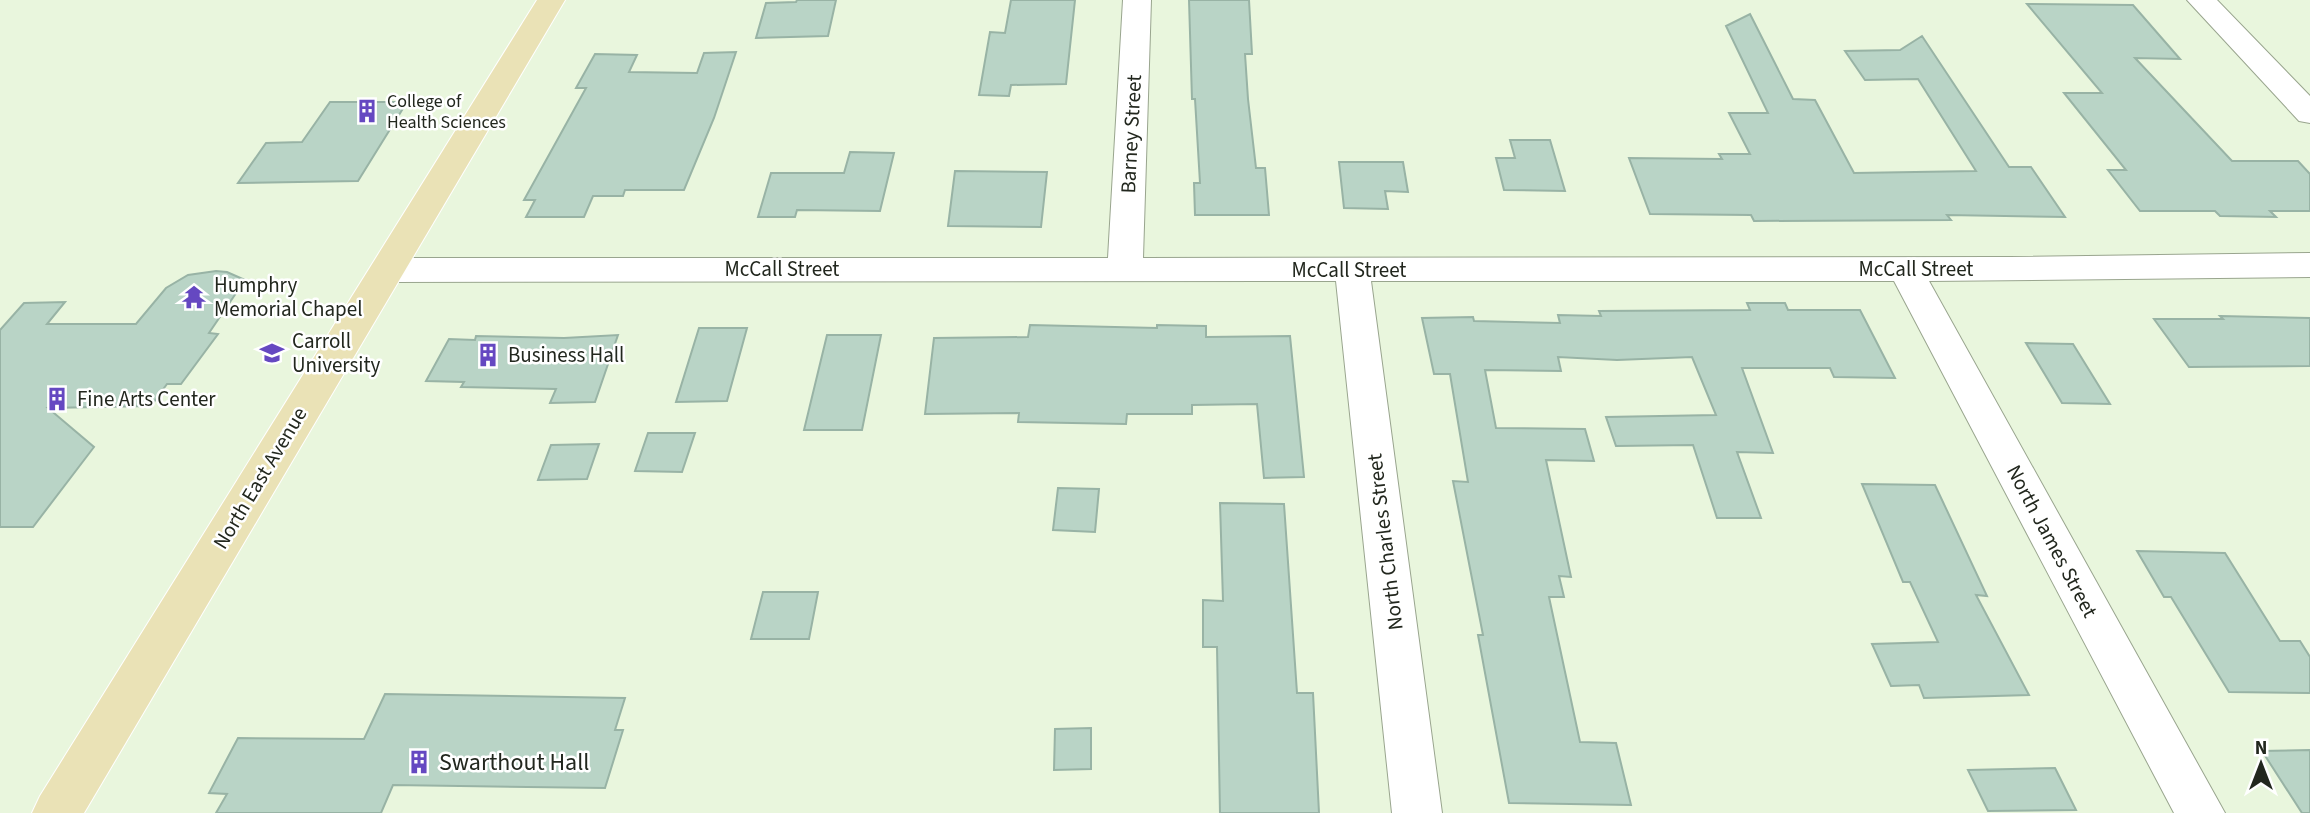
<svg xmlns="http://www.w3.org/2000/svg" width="2310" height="813" viewBox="0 0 2310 813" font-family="'Source Sans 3',sans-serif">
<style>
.building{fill:#b9d4c6;stroke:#98b3a5;stroke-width:2}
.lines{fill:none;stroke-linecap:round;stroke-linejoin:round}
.minor-casing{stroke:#99a58e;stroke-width:2}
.major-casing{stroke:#fff;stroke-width:2}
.minor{fill:#fff;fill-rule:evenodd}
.major{fill:#eae2b6;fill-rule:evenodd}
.labels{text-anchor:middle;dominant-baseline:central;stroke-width:5;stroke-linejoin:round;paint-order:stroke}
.far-poi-label{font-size:18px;fill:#22271e;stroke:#fff;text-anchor:start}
.street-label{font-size:21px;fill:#22271e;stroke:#fff}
.poi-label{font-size:21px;fill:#22271e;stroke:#fff;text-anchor:start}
.near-poi-label{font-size:24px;fill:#22271e;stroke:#fff;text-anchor:start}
</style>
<rect width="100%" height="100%" fill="#e9f6dd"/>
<path class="building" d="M797 0H836L828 36 756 38 766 3 796 2Z
M1011 0H1075L1066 84 1011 85 1009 96 979 95 990 32 1005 33Z
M1189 0H1249L1252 54H1245L1248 99 1256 168H1265L1269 215H1195L1194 183H1200L1195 99H1192Z
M2027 4 2133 5 2180 59 2135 58 2232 161H2298L2310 174V211H2270L2276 217 2220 216 2215 211H2140L2108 170H2126L2064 93H2102Z
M1750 14 1793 99 1815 100 1854 173 1976 171 1918 79 1865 80 1845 51 1900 50 1922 36 2009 167H2031L2065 217 1947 215 1951 220 1754 221 1751 215 1650 214 1629 158 1722 159 1719 154H1750L1729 113H1768L1726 26Z
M736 52 714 118 684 190H625L623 196H593L584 217H526L535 200H524L586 88H576L595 54 637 55 629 72 697 73 704 53Z
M330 102H407L358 181 238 183 266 143 302 142Z
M1510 140H1550L1565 191 1504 190 1496 158H1515Z
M850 152 894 153 880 211 797 210 795 217H758L771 173H844Z
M1339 162H1403L1408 192 1385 191 1388 209 1344 208Z
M955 171 1047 172 1041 227 948 226Z
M216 271 227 272 245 280 209 333 218 334 181 384H167L151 406 48 408 94 447 33 527H0V330L24 303 65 302 47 324H136L166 288 188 275Z
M1747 303H1785L1788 310H1860L1895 378 1834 377 1830 368H1742L1773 453 1737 452 1761 518H1717L1693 445 1616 446 1606 417 1716 415 1692 357 1617 360 1558 357 1561 371 1485 370 1496 428 1585 429 1594 461 1546 460 1571 577 1559 576 1564 597H1549L1580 742 1616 743 1631 805 1509 803 1478 635H1483L1453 481 1468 482 1450 374H1434L1422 318 1473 317 1474 321 1560 323 1558 315 1601 316 1599 311 1750 310Z
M2220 316 2310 318V366L2189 367 2154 319H2223Z
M1030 325 1157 328V325L1206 326V337L1290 336 1304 477 1264 478 1257 404 1192 405V414H1127L1126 424 1018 422 1019 413 925 414 934 338 1028 337Z
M699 328H747L727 401 676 402Z
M618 335 595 402 550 403 556 389 461 387 464 382 426 381 449 339 475 340 476 336 564 338Z
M827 335H881L862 430H804Z
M2026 343 2073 344 2110 404 2062 403Z
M648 433H695L682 472 635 471Z
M599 444 587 479 538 480 551 445Z
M1862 484 1935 485 1987 596 1976 595 2029 695 1924 698 1919 685 1891 686 1872 644 1938 642 1910 582H1903Z
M1058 488 1099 489 1095 532 1053 530Z
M1220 503 1284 504 1297 693H1313L1319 813H1220L1217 647H1203V600L1223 601Z
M2137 551 2225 553 2280 641H2300L2310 657V693L2229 692 2171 597H2164Z
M763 592H818L809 639H751Z
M385 694 625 698 615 730H623L605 788 393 785 381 813H216L227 794 209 793 238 738 364 739Z
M1091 728V769L1054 770 1055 729Z
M2310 750V813H2302L2262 751Z
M2055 768 2076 810 1988 811 1968 770Z"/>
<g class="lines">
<g class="minor-casing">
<path id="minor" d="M1123 0H1151L1143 258 2010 257 2310 253V277L1929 281 2225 813H2174L1894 281H1371L1442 813H1392L1336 281 389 282 377 278 372 270 377 262 389 258H1108Z
M2187 0H2217L2310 96V123L2299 121Z"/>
</g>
<g class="major-casing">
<path id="major" d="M537 0H565L84 813H32L40 796Z"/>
</g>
<use href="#minor" class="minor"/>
<use href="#major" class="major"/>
</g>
<defs>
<g id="building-bare" transform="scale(1.89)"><path d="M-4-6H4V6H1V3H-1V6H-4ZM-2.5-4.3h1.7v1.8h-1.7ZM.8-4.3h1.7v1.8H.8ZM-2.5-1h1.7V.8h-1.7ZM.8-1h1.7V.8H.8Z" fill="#6548c1" stroke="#fff" stroke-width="2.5" paint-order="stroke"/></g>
<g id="temple-bare" transform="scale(1.89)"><path d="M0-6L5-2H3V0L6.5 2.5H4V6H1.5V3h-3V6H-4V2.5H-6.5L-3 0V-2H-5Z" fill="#6548c1" stroke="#fff" stroke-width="2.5" paint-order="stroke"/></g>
<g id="university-bare" transform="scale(1.89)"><path d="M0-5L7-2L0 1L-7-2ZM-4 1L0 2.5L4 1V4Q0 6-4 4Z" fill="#6548c1" stroke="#fff" stroke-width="2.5" paint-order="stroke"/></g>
</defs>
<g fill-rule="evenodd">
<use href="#building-bare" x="367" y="111"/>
<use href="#temple-bare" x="194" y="297"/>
<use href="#university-bare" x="272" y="353"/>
<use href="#building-bare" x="488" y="355"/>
<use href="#building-bare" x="57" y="399"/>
<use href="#building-bare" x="419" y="762"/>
</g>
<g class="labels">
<g class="far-poi-label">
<text x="387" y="101">College of<tspan x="387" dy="21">Health Sciences</tspan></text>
</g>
<g class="street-label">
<text transform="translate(1131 134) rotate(-87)">Barney Street</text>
<text x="782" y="269">McCall Street</text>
<text x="1916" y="269">McCall Street</text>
<text x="1349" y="270">McCall Street</text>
<text transform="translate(260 478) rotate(-59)">North East Avenue</text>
<text transform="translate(2052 541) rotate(62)">North James Street</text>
<text transform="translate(1385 542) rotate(-97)">North Charles Street</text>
</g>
<g class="poi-label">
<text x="214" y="285">Humphry<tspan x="214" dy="24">Memorial Chapel</tspan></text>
<text x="292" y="341">Carroll<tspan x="292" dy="24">University</tspan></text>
<text x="508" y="355">Business Hall</text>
<text x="77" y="399">Fine Arts Center</text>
</g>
<g class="near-poi-label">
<text x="439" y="762">Swarthout Hall</text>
</g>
</g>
<g transform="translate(2261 764)" stroke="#ffffff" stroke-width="5" paint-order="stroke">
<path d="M0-5L12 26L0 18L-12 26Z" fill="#22271e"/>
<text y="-10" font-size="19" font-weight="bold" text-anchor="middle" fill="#22271e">N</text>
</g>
</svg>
